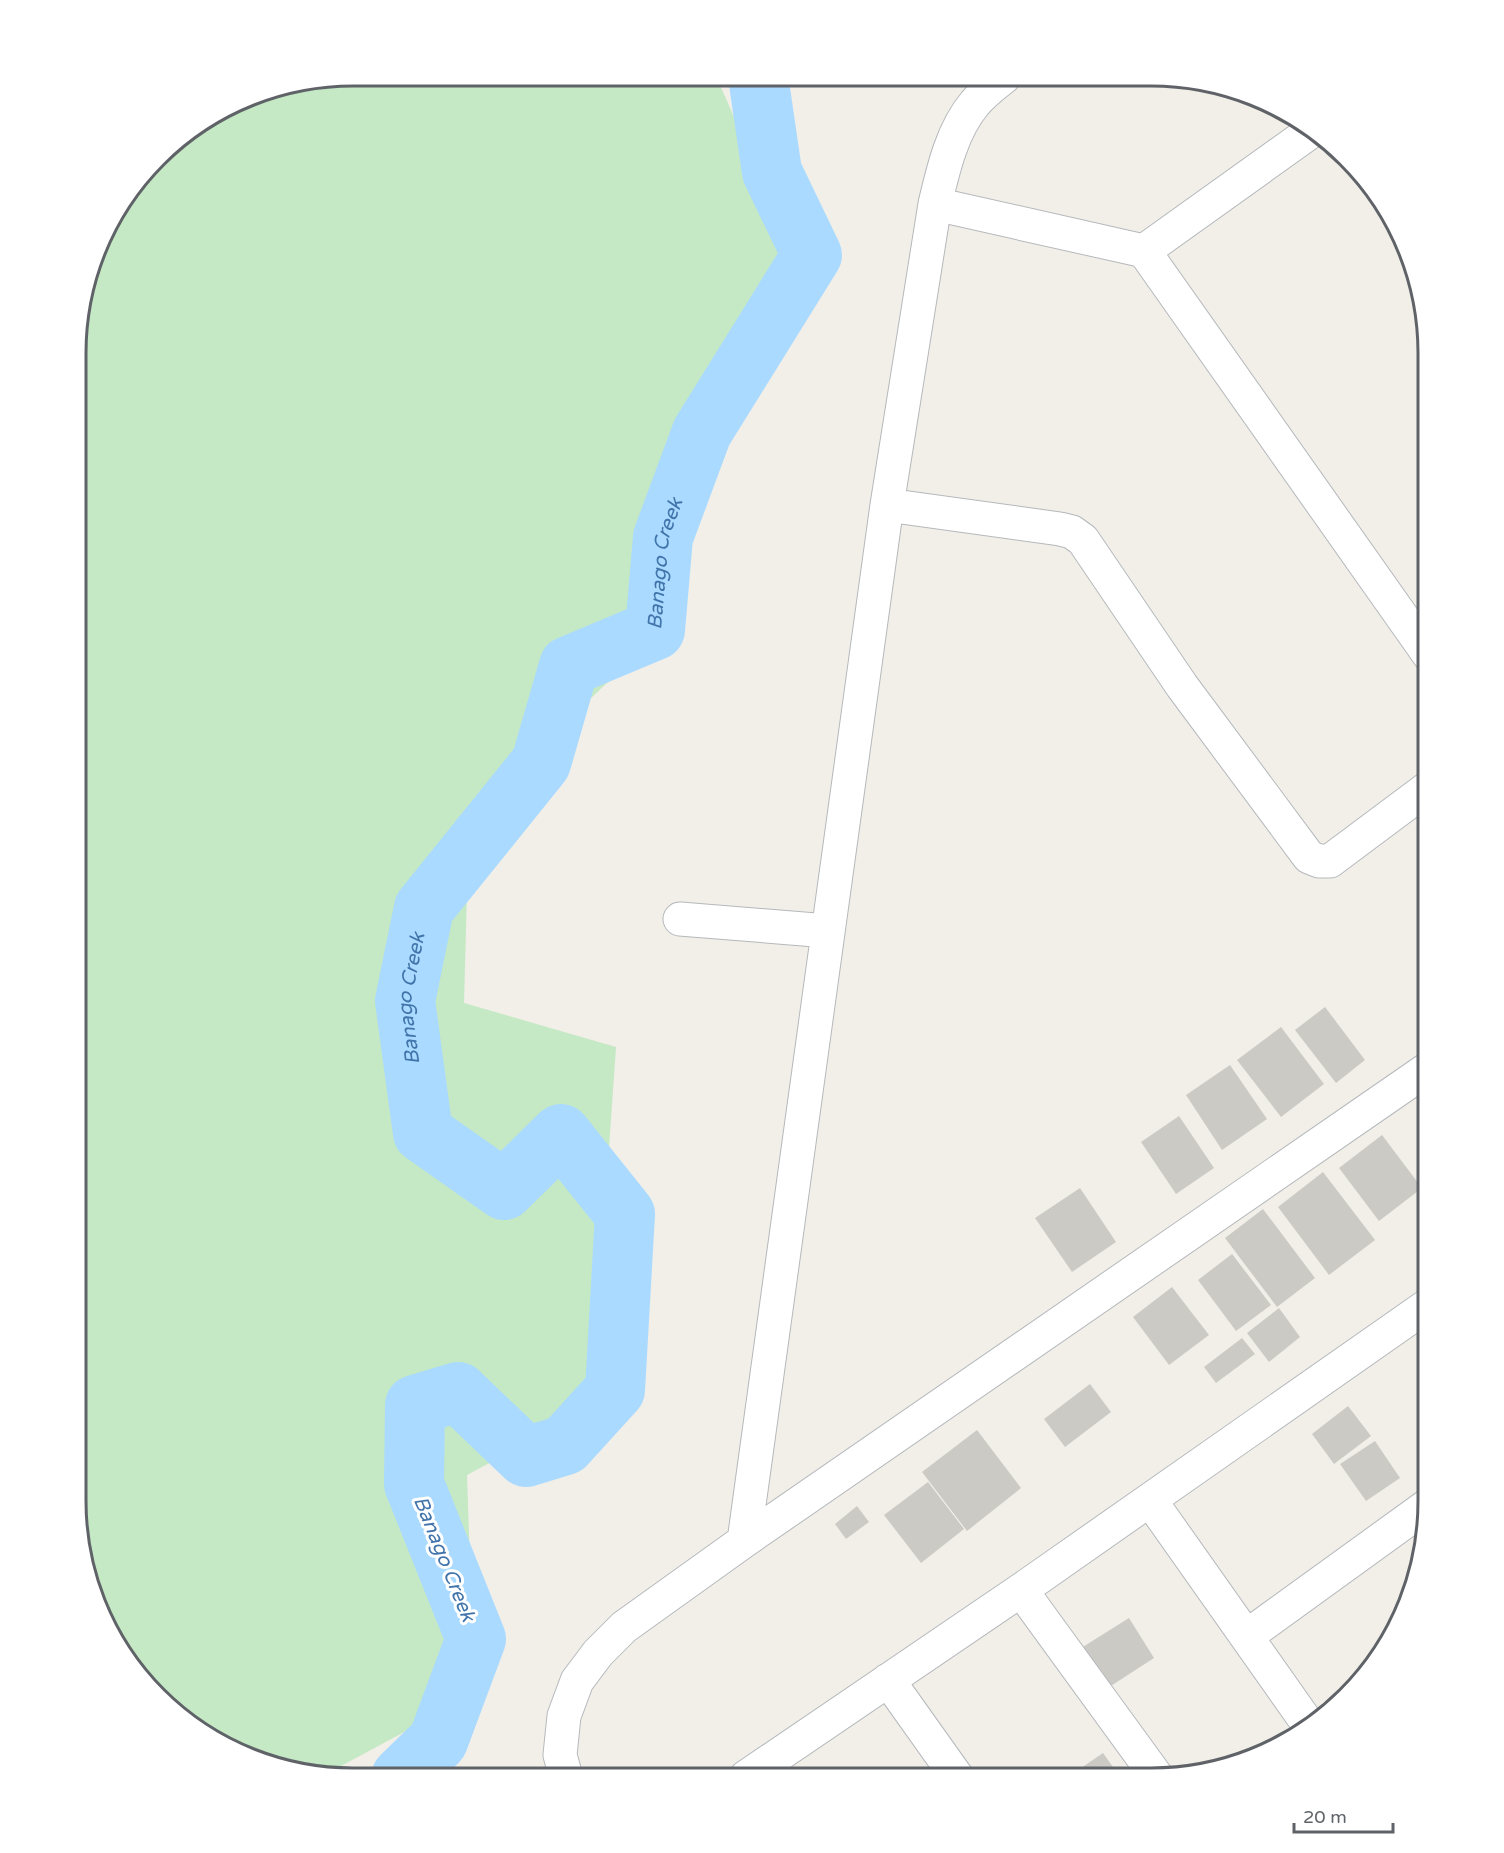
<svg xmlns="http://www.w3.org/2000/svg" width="1504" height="1853" viewBox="0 0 1504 1853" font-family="'Varela Round',sans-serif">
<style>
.green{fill:#c5e8c5}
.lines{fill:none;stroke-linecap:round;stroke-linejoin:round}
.river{stroke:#aadaff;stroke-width:60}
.building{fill:#cccac5}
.minor-casing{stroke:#b5b8bc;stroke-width:35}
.minor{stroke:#fff;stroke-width:33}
.labels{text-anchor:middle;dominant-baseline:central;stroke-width:6;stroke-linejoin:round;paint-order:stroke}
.water-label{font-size:20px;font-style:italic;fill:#4174aa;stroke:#fff}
.rim{fill:none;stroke:#5f6368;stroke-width:3}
</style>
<rect width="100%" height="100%" fill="#f1efe8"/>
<path class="green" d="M352 75 716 76 796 258 672 443 681 612 469 815 464 1003 616 1047 591 1409 467 1475 471 1591 434 1716 341 1766 353 1777H334L263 1763 198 1731 112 1639 85 1573 75 1501 77 316 112 214 170 144 263 90Z"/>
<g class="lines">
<path class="river" id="s1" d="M401 1777 438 1741 476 1639 414 1484 415 1405 458 1392 526 1457 565 1445 615 1390 625 1214 561 1134 504 1190 423 1133 405 1001 424 908 541 763 569 666 655 630 663 537 702 432 812 255 772 172 758 76"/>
</g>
<path class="building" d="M1325 1007 1365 1060 1336 1083 1295 1030Z
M1281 1027 1324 1084 1281 1117 1237 1060Z
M1230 1065 1267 1119 1222 1150 1186 1095Z
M1179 1116 1214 1168 1176 1194 1141 1142Z
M1382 1135 1422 1188 1379 1221 1339 1168Z
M1323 1172 1375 1240 1329 1275 1278 1207Z
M1080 1188 1116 1242 1072 1272 1035 1218Z
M1263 1209 1315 1278 1277 1307 1225 1238Z
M1232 1254 1271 1305 1236 1331 1198 1280Z
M1172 1287 1209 1335 1169 1365 1133 1317Z
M1279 1308 1300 1337 1269 1362 1247 1333Z
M1242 1338 1255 1354 1216 1383 1204 1367Z
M1090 1384 1111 1412 1065 1447 1044 1419Z
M1348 1406 1371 1436 1334 1464 1312 1434Z
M977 1430 1021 1488 967 1531 922 1472Z
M1375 1441 1400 1478 1366 1501 1340 1464Z
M928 1482 964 1529 921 1563 884 1515Z
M857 1506 869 1522 846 1539 835 1524Z
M1129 1618 1154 1658 1103 1691 1078 1650Z
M1103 1753 1120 1777H1068Z"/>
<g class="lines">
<g class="minor-casing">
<path id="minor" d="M935 204 1144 251 1313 130
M1144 251 1429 655
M887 505 1060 529 1072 532 1083 540 1182 686 1309 857 1319 861H1330L1429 787
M680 919 828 931
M1150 1500 1308 1724
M744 1541 887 505 935 204C943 170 952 130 975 103 983 93 994 85 1004 77
M1021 1590 1157 1777
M1247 1636 1428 1505
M888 1680 957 1777
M566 1777 560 1755 564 1716 577 1681 598 1653 624 1627 744 1541 1429 1068
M746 1777 1021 1590 1428 1305"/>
</g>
<use href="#minor" class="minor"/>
</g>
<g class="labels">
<g class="water-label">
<text stroke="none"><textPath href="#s1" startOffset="1794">Banago Creek</textPath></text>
<text stroke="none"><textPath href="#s1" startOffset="1254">Banago Creek</textPath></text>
<text transform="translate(444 1559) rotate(68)">Banago Creek</text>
</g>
</g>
<path d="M0 0H1504V1853H0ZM353 86H1151A267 267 0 0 1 1418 353V1501A267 267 0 0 1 1151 1768H353A267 267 0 0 1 86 1501V353A267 267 0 0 1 353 86Z" fill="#fff" fill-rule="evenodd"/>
<path class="rim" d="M353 86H1151A267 267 0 0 1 1418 353V1501A267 267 0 0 1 1151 1768H353A267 267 0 0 1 86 1501V353A267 267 0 0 1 353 86Z"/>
<path d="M1294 1823v9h99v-9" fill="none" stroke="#5f6368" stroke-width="3"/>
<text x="1303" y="1823" font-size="18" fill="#5f6368" stroke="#ffffff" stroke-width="4.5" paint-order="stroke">20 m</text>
</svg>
